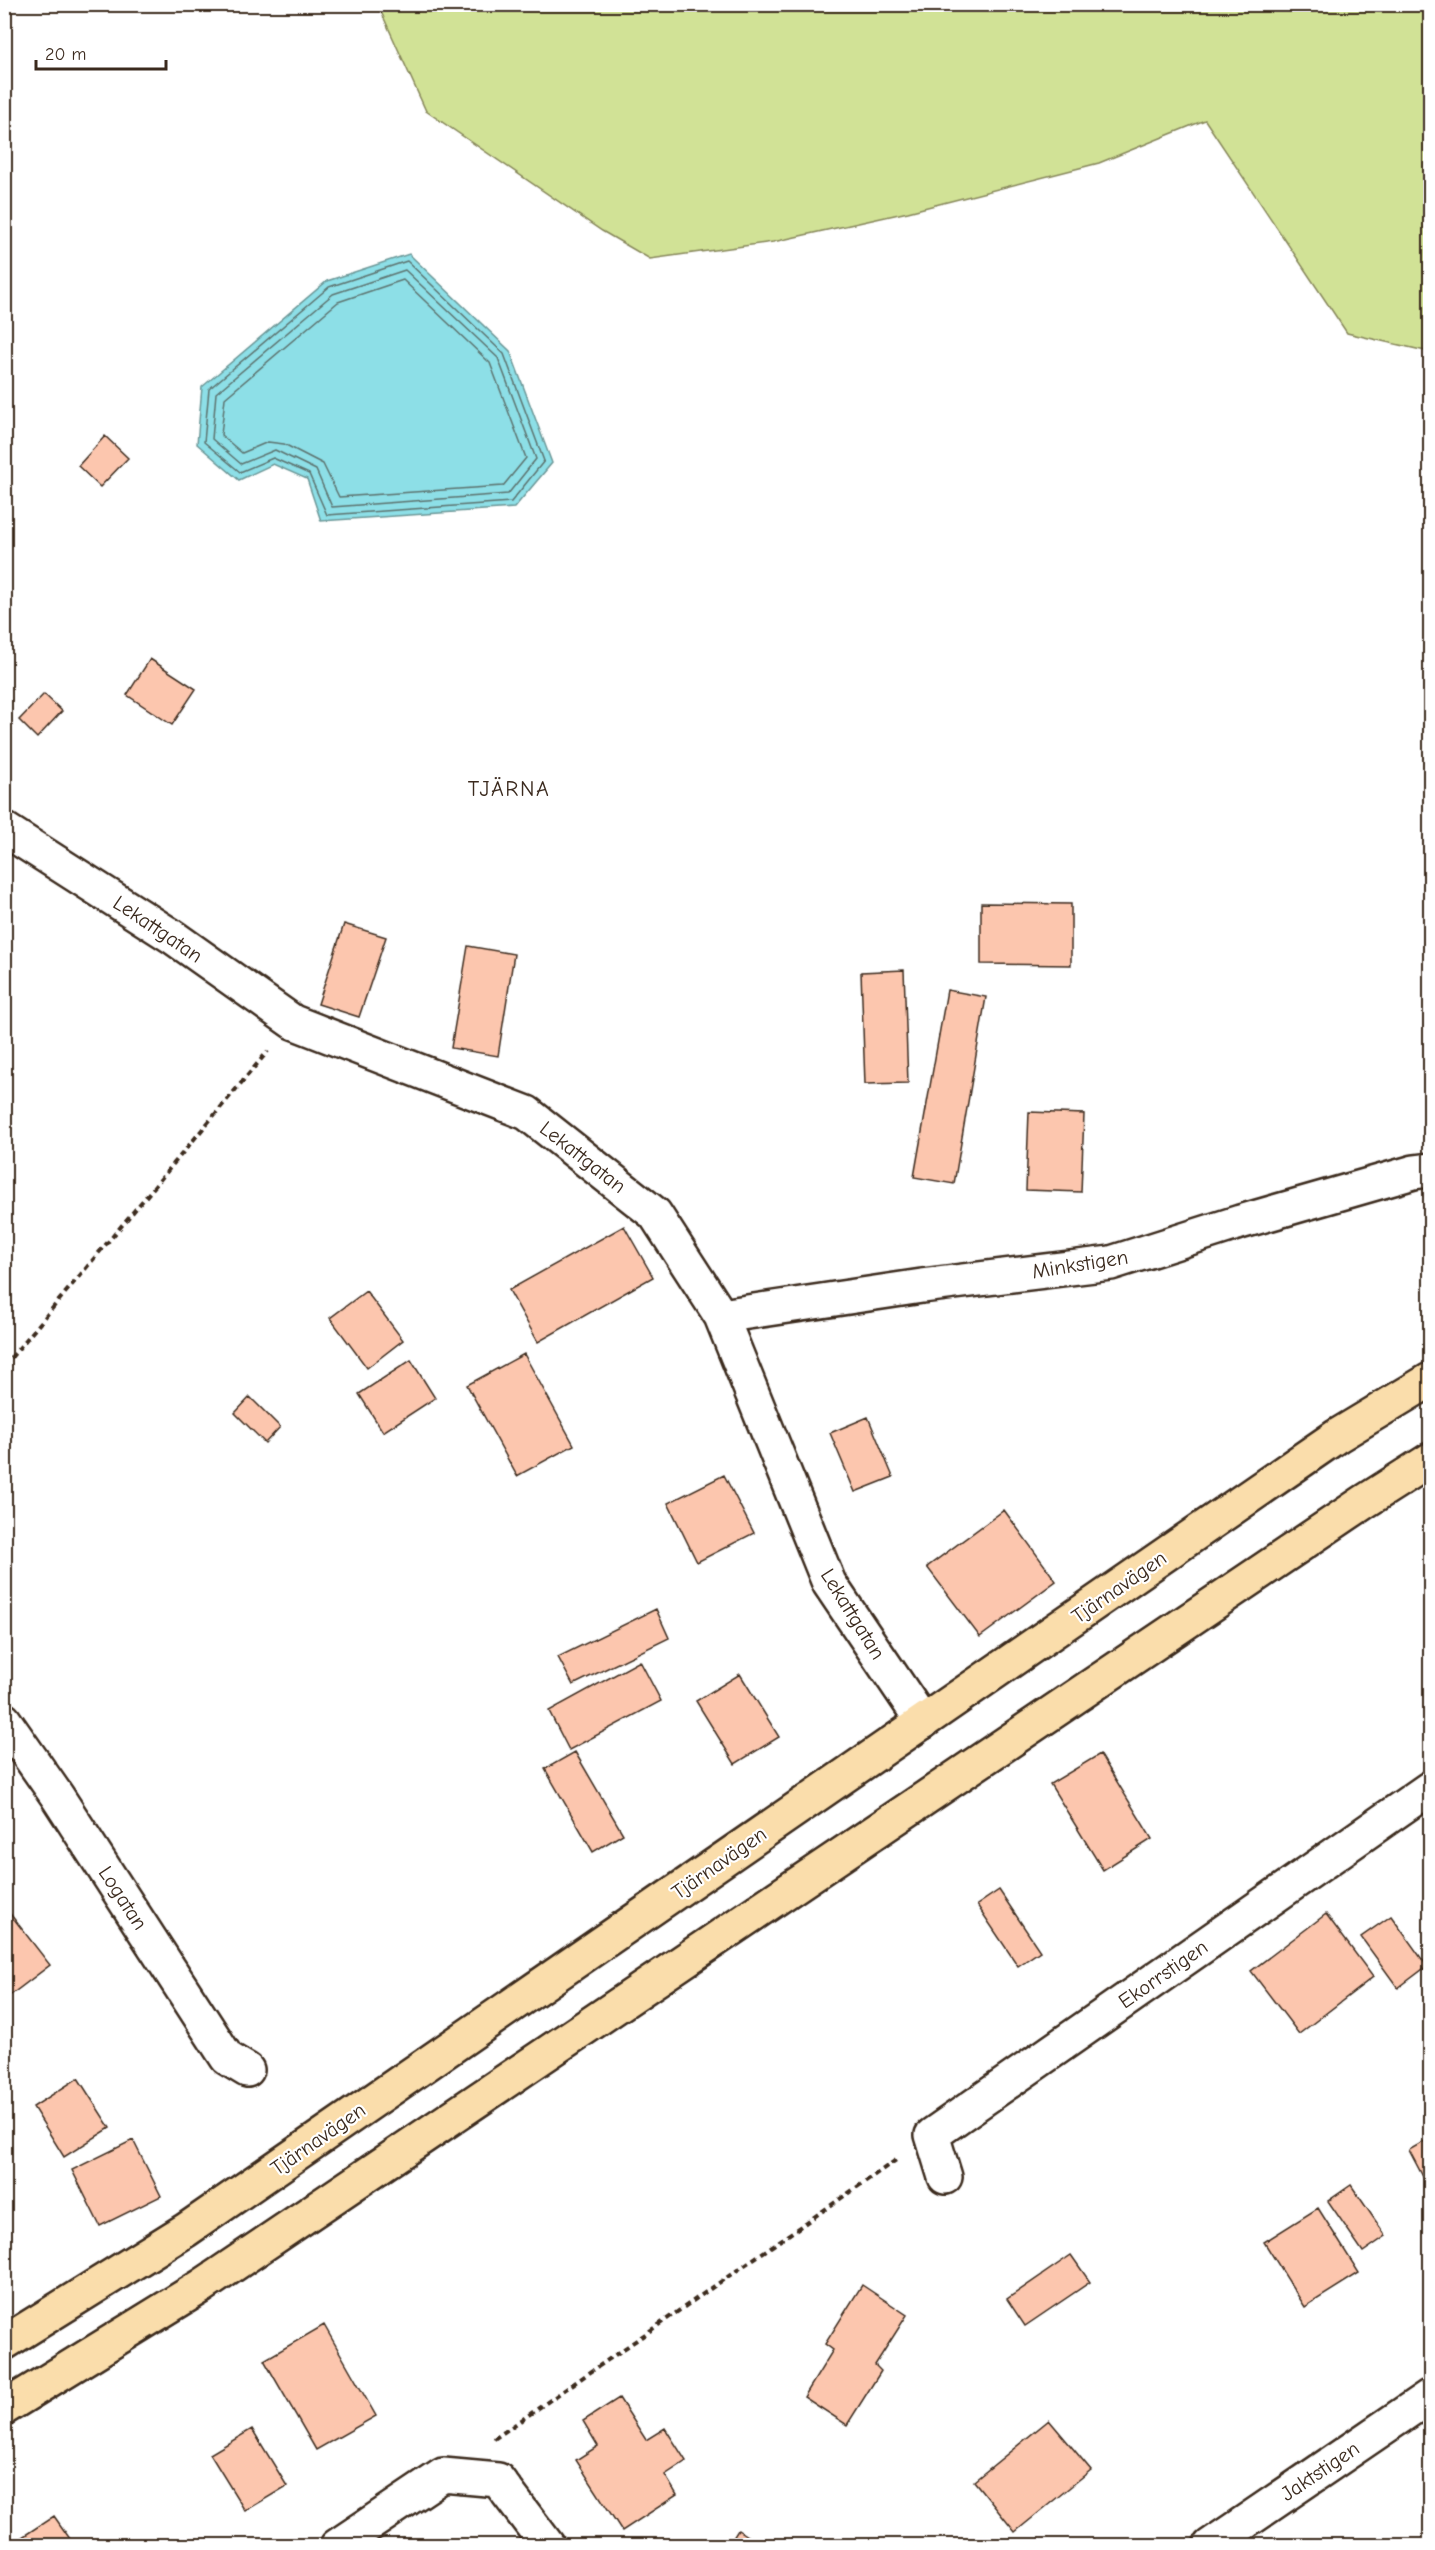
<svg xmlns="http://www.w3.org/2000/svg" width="1435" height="2550" viewBox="0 0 1435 2550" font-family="'Comic Neue',sans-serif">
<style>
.green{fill:#d1e296;stroke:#86865a;stroke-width:1.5}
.water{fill:#8ddfe7;stroke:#6c9797;stroke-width:1.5}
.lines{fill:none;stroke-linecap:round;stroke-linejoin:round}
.shore{stroke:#5c726e;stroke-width:1.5}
.building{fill:#fcc6ae;stroke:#3b2a1e;stroke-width:1.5}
.street-casing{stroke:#3b2a1e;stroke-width:38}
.highway-casing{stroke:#3b2a1e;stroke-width:38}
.path{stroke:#3b2a1e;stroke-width:4;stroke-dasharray:6 4.5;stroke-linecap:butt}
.street{stroke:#fff;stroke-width:33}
.highway{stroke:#faddab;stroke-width:33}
.labels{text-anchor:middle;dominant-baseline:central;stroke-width:4.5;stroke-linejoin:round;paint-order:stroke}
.street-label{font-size:21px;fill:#3b2a1e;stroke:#fff}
.neighbourhood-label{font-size:22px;letter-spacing:1.5px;fill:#3b2a1e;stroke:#fff}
</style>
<rect width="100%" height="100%" fill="#fff"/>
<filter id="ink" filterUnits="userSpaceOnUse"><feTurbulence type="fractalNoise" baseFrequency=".0167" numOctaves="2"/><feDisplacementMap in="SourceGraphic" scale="12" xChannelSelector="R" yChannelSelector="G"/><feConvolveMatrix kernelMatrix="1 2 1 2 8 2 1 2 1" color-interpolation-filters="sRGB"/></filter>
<g filter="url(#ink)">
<path class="green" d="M378 5H1430V352L1347 333 1205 120 1099 163 908 212 773 242 650 259 602 231 426 111Z"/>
<path class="water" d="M409 254 510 351 552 463 514 508 321 521 307 479 273 464 239 480 197 444 202 387 327 281Z"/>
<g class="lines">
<path class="shore" d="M407 261 504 354 544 461 511 502 327 515 309 474 273 458 240 472 204 442 209 389 329 287Z
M405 270 498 358 536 459 508 494 332 507 316 470 275 450 241 464 212 439 216 393 333 294Z
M403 280 490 363 526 458 503 486 339 497 323 464 284 444 268 442 242 453 221 435 225 398 338 302Z"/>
</g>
<path class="building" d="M105 436 128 458 100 487 78 466Z
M150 659 196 689 172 725 127 695Z
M44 694 62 711 37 738 19 720Z
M981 903 1071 904V965L981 964Z
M344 924 386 937 359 1017 318 1004Z
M468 946 514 954 498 1056 451 1048Z
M904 970 908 1083 865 1084 861 972Z
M947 990 986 997 954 1184 914 1177Z
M1029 1112 1084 1114 1081 1192 1026 1190Z
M624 1226 653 1277 538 1342 509 1290Z
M366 1291 403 1340 367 1368 330 1318Z
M524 1354 574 1445 517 1476 467 1385Z
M411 1360 435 1398 383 1432 359 1394Z
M250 1397 280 1427 265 1443 235 1413Z
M868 1417 893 1477 855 1492 830 1433Z
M724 1475 754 1533 697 1562 668 1503Z
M1004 1510 1056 1581 980 1637 927 1567Z
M656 1609 669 1638 573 1685 558 1657Z
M640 1661 661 1701 569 1750 549 1711Z
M740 1674 779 1737 735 1764 696 1701Z
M575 1752 623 1834 593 1852 545 1769Z
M1100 1754 1152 1839 1103 1870 1050 1784Z
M999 1890 1040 1951 1018 1966 977 1905Z
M4 1906 50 1965 4 2000Z
M1326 1914 1373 1977 1299 2034 1251 1971Z
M1391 1916 1427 1966 1398 1988 1361 1937Z
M78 2078 110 2128 64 2157 33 2107Z
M1430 2138V2190L1409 2150Z
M133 2140 161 2196 100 2226 72 2170Z
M1351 2185 1386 2236 1363 2252 1328 2201Z
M1318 2208 1359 2273 1305 2307 1264 2242Z
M1071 2255 1090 2282 1025 2326 1007 2299Z
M862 2285 907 2315 875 2365 881 2371 847 2425 804 2397 833 2350 825 2344Z
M324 2325 376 2416 316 2450 264 2360Z
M619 2398 646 2440 665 2428 686 2461 665 2475 677 2495 622 2531 576 2460 598 2446 583 2421Z
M1049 2420 1091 2470 1015 2532 974 2481Z
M252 2429 287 2486 245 2511 210 2454Z
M54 2516 75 2546H10V2545Z
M738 2530 762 2546H728Z"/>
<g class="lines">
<g class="street-casing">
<path id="street" d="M4 829 173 937 293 1022 527 1113 655 1214 721 1316 829 1583 923 1722
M721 1316 922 1286 1111 1263 1240 1222 1414 1172 1430 1170
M4 1720 57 1796 227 2058 247 2070
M945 2177 932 2135 1430 1788
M337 2546 443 2475 498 2480 548 2546
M1210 2546 1430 2396"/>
</g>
<g class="highway-casing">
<path id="highway" d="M4 2343 186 2230 1337 1436 1430 1380
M4 2408 202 2286 1364 1502 1430 1460"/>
</g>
<path class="path" d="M4 1366 268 1051
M494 2439 899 2158"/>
<use href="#street" class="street"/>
<use href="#highway" class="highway"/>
</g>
</g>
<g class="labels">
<g class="street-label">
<text transform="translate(158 929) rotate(34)">Lekattgatan</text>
<text transform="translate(583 1157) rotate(38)">Lekattgatan</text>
<text transform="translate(1080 1264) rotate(-9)">Minkstigen</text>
<text transform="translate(1119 1587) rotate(-35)">Tjärnavägen</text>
<text transform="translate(853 1614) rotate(58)">Lekattgatan</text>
<text transform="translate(719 1863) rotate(-35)">Tjärnavägen</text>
<text transform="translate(123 1898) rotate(57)">Logatan</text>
<text transform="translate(1163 1974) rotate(-35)">Ekorrstigen</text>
<text transform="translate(318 2139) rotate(-35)">Tjärnavägen</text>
<text transform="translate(1320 2471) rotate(-34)">Jaktstigen</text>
</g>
<g class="neighbourhood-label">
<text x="509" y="789">TJÄRNA</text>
</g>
</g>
<rect width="1435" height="2550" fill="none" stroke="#fff" stroke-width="24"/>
<rect x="12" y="12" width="1411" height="2526" fill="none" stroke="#3b2a1e" stroke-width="2" filter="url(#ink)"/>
<path d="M36 60v9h130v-9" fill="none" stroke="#3b2a1e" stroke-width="3"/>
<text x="45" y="60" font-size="18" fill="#3b2a1e" stroke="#ffffff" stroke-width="4.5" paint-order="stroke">20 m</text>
</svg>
